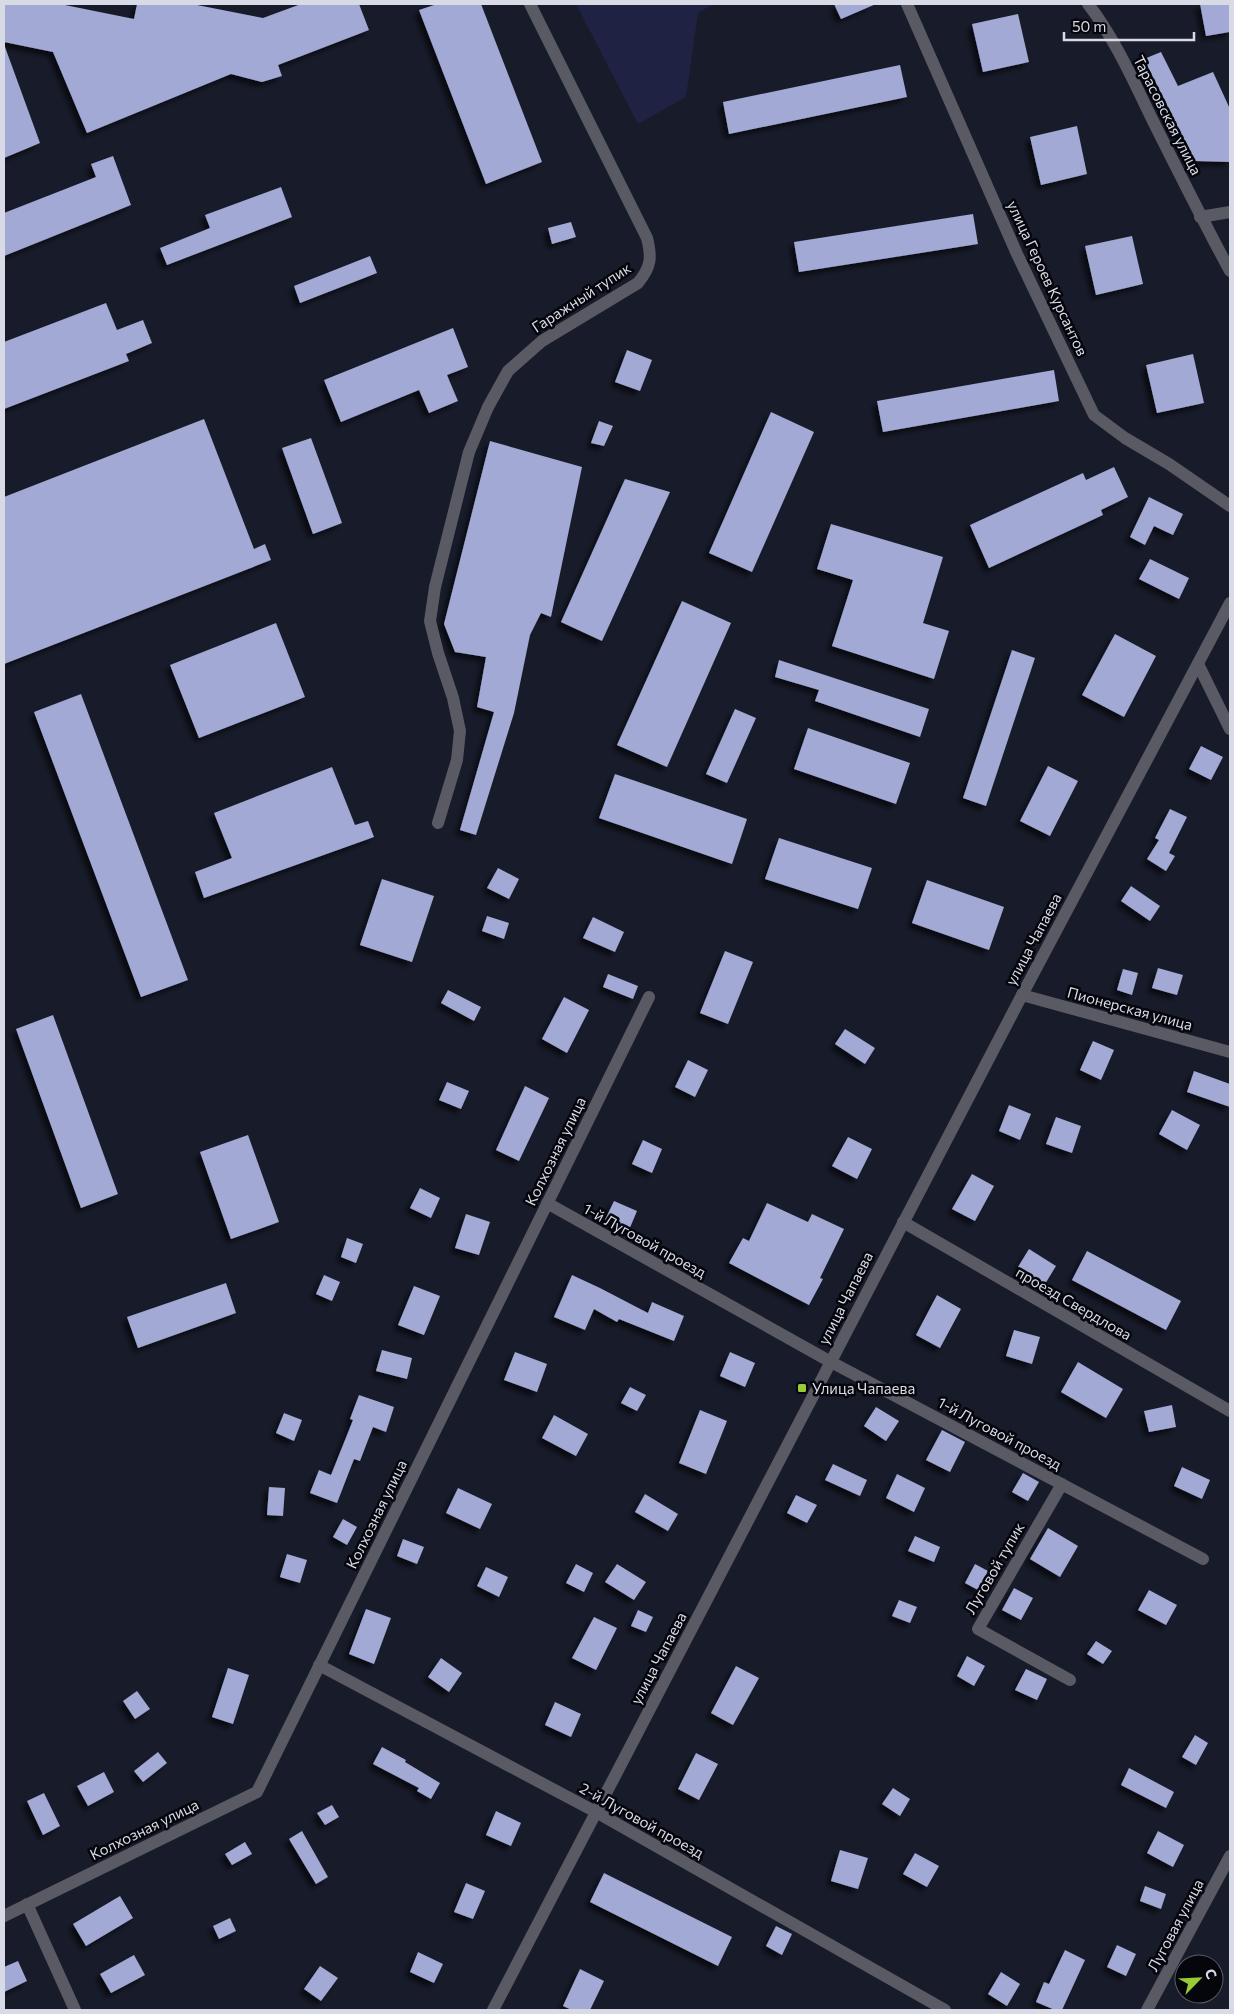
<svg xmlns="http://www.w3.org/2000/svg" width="1234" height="2014" viewBox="0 0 1234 2014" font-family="Commissioner,sans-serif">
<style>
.green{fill:#1f2242}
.building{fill:#a1a9d4;filter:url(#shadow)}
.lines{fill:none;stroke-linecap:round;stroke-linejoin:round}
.minor{stroke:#595a63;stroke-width:12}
.tertiary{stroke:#595a63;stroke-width:12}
.poi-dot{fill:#99cb36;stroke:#05060c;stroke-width:2}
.labels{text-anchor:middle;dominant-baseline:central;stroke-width:5;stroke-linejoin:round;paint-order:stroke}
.street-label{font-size:15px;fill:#d8dae6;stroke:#05060c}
.poi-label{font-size:15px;fill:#d8dae6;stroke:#05060c;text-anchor:start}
</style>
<defs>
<filter id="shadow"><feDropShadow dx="-4.5" dy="4.5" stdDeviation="2.5" flood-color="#0009"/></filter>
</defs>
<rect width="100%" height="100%" fill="#181b2a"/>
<path class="green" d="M576 4H714L698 13 686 97 638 124Z"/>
<path class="building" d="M4 4H60L134 19 137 4H192L263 18 301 4H359L369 30 278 65 282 76 262 82 231 74 87 133 53 52 4 42Z
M437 4H481L542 162 486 184 419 10Z
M834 4H876L841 19Z
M1200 4H1230V32L1206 36Z
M1018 14 1029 62 983 72 972 24Z
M4 47H5L40 143 4 158Z
M1161 52 1178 86 1213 72 1230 109V162L1195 161 1144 59Z
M900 65 907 97 729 134 723 102Z
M1077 126 1087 174 1041 185 1030 137Z
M113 156 131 205 4 256V213L96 177 91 164Z
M281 187 292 217 167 265 160 248 210 228 205 215Z
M973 214 978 244 799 272 794 242Z
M571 222 576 237 552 244 548 228Z
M1132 236 1143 284 1096 295 1085 246Z
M370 256 377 273 300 303 294 286Z
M106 303 117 330 143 320 152 343 126 354 129 361 4 409V342Z
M453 328 468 367 447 375 458 401 429 413 419 390 341 422 324 380Z
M627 350 652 360 640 391 615 382Z
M1193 354 1204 403 1157 413 1146 365Z
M1054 370 1059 401 883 432 877 401Z
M771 412 814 432 752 572 709 553Z
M204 419 254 549 265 544 271 560 4 664V497Z
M599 421 613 426 604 446 591 443Z
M311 438 342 523 313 534 282 448Z
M490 441 582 467 551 617 541 613 530 635 514 713 476 835 460 830 494 712 477 707 486 657 455 652 444 624Z
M1114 467 1128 497 1101 510 1103 515 989 568 970 525 1083 473 1086 480Z
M625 479 670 492 602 641 561 622Z
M1149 497 1183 514 1173 535 1154 526 1145 545 1130 537Z
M831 524 943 557 923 623 949 631 934 679 832 646 853 580 817 569Z
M1150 559 1189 578 1179 599 1139 579Z
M682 601 731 623 667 767 617 745Z
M276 623 305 697 199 738 170 665Z
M1115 634 1156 656 1124 717 1082 695Z
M1012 650 1035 658 986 806 963 798Z
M779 660 929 709 920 737 815 701 819 690 775 677Z
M81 694 188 980 141 997 34 712Z
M735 709 756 718 727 783 706 774Z
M808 728 910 763 896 804 794 769Z
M1201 746 1223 757 1211 780 1189 769Z
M1048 766 1078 781 1050 836 1020 821Z
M332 767 355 825 368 821 374 837 204 898 195 872 232 858 214 813Z
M615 774 747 819 732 864 599 818Z
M1170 809 1187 817 1169 853 1175 856 1166 871 1147 859 1159 840 1155 838Z
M779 838 872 868 858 909 765 879Z
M498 868 519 879 509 899 487 888Z
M382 879 434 896 412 962 360 945Z
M927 880 1004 907 989 950 912 923Z
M1131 886 1160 906 1150 921 1121 901Z
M487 916 509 923 504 939 482 931Z
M593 917 624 932 615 952 583 938Z
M725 951 753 962 728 1024 700 1013Z
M1158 968 1183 975 1177 995 1152 988Z
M1123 969 1138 973 1132 995 1117 990Z
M608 974 638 986 633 999 603 987Z
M448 990 481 1007 474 1021 441 1003Z
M564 997 589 1010 567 1053 542 1039Z
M53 1015 118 1194 81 1208 16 1029Z
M845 1029 875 1048 865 1064 835 1044Z
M1093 1041 1114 1050 1101 1080 1080 1070Z
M688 1060 708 1070 695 1097 675 1087Z
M1194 1071 1230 1084V1107L1187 1092Z
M447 1082 469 1091 461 1109 439 1100Z
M525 1086 549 1098 519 1161 496 1150Z
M1009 1105 1031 1114 1020 1140 999 1131Z
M1172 1110 1200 1125 1187 1150 1159 1134Z
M1056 1117 1081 1126 1072 1153 1046 1144Z
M248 1135 279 1222 231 1239 200 1152Z
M848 1137 872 1149 857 1179 832 1166Z
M643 1140 662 1149 652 1173 632 1164Z
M972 1174 994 1186 975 1221 952 1209Z
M420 1188 440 1198 431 1218 410 1208Z
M614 1201 637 1211 629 1230 605 1220Z
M767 1203 808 1222 812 1214 844 1229 820 1278 823 1279 809 1305 729 1263 743 1238 749 1241Z
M466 1214 490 1222 479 1255 455 1248Z
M347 1238 363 1244 356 1263 341 1257Z
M1029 1249 1056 1266 1045 1284 1018 1267Z
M1087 1251 1181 1301 1166 1330 1072 1280Z
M324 1275 340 1282 332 1301 316 1294Z
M572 1275 600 1288 648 1313 652 1302 684 1316 674 1341 619 1319 617 1322 594 1309 585 1330 554 1317Z
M226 1283 236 1313 138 1348 127 1317Z
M414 1286 440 1296 424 1335 398 1325Z
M937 1295 961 1309 940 1348 916 1335Z
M1014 1330 1040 1337 1032 1364 1006 1356Z
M382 1350 412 1358 407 1379 376 1371Z
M515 1352 547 1364 537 1392 504 1380Z
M730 1352 755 1363 745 1387 720 1376Z
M1078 1362 1123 1389 1106 1418 1061 1392Z
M630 1387 646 1395 637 1411 621 1403Z
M359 1395 394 1407 386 1432 373 1427 360 1461 354 1459 337 1503 310 1493 319 1470 331 1475 353 1420 350 1419Z
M1172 1405 1176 1427 1149 1432 1144 1411Z
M876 1407 899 1421 886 1441 864 1426Z
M700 1410 727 1421 706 1474 679 1463Z
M284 1413 302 1420 294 1441 276 1433Z
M554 1415 588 1434 576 1456 542 1438Z
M942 1430 965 1442 950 1472 926 1460Z
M833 1464 867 1480 860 1496 825 1480Z
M1182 1467 1210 1480 1202 1499 1174 1486Z
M1023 1473 1039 1482 1028 1501 1012 1492Z
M897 1474 925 1488 914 1512 886 1498Z
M269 1487 285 1488 283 1516 267 1515Z
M458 1488 492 1504 480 1529 446 1513Z
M645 1494 678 1514 668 1531 635 1512Z
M796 1495 817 1505 807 1523 787 1513Z
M343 1519 357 1527 347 1545 333 1537Z
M1048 1528 1078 1546 1060 1577 1030 1559Z
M915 1536 940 1547 934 1562 908 1551Z
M403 1539 424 1547 417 1564 397 1556Z
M287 1554 307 1560 300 1583 280 1577Z
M576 1564 593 1573 584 1592 566 1583Z
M617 1564 646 1582 634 1600 605 1582Z
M975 1564 988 1571 978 1590 965 1583Z
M486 1567 508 1577 499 1597 477 1586Z
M1014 1588 1033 1598 1021 1620 1002 1610Z
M1149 1590 1177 1605 1166 1625 1138 1610Z
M899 1600 917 1607 910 1623 892 1616Z
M366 1609 391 1618 374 1664 349 1654Z
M638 1610 653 1617 646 1632 631 1626Z
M594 1617 617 1628 596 1670 572 1658Z
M1096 1641 1112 1651 1103 1664 1087 1654Z
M967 1656 985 1666 974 1686 957 1676Z
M441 1658 462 1673 449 1692 428 1677Z
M736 1666 759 1678 733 1725 711 1713Z
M228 1668 249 1675 233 1724 212 1717Z
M1026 1669 1047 1679 1037 1700 1015 1690Z
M137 1691 150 1709 135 1719 123 1701Z
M555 1702 581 1714 571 1737 545 1725Z
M1195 1735 1208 1743 1196 1765 1182 1757Z
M382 1747 406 1760 405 1762 440 1783 431 1799 417 1791 419 1788 373 1764Z
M158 1752 167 1763 143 1782 134 1771Z
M696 1753 718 1764 699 1800 678 1789Z
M1129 1768 1174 1792 1166 1808 1121 1785Z
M104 1772 114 1792 88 1806 77 1786Z
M893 1788 910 1799 900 1816 882 1804Z
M44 1793 60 1826 43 1835 27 1801Z
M332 1805 339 1817 325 1825 317 1813Z
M496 1811 521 1823 511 1846 486 1835Z
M302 1831 328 1877 316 1884 289 1839Z
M1158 1831 1184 1845 1173 1867 1147 1853Z
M245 1842 252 1854 232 1865 225 1854Z
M840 1850 868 1858 858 1889 831 1881Z
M915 1853 939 1866 927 1887 903 1874Z
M604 1873 732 1937 718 1966 590 1902Z
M466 1883 485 1891 473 1919 454 1912Z
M1145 1886 1166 1894 1161 1909 1140 1901Z
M120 1896 133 1918 86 1946 73 1924Z
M230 1918 236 1931 219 1939 213 1926Z
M776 1926 792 1934 782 1955 766 1946Z
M1117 1945 1136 1954 1126 1976 1107 1967Z
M1065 1950 1085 1960 1062 2010H1055L1036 2002 1044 1982 1049 1984Z
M418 1952 443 1964 434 1983 410 1972Z
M134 1955 145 1975 111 1993 100 1974Z
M18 1961 27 1981 4 1992V1967Z
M320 1966 338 1978 321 2001 304 1989Z
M580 1969 604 1981 590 2010H572L563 2006Z
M1001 1972 1020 1984 1007 2006 988 1994Z"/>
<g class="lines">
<path class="minor" d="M907 4 1017 254 1094 415 1125 438 1169 464 1230 506
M1200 217 1230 212
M1198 664 1230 729
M438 823 457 760 460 731 453 698 438 653 430 621 435 587 469 452 488 407 508 371 542 341 638 283C651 267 652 258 647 238L530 4
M1022 995 1230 1052
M547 1203 831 1362 1203 1559
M903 1222 1230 1411
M1062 1484 978 1629 1070 1680
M319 1665 596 1812 945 2010
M27 1904 75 2010
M4 1916 257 1792 649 997"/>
<path class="tertiary" d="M1088 4C1114 37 1134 82 1153 121 1178 171 1203 221 1230 271
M493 2010 1022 995 1230 603
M1147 2010 1230 1856"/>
</g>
<rect class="poi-dot" x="797" y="1383" width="10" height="10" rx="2.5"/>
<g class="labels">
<g class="street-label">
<text transform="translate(1168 115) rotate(63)">Тарасовская улица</text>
<text transform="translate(1048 278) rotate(65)">улица Героев Курсантов</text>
<text transform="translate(581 297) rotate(-33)">Гаражный тупик</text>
<text transform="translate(1033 939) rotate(-62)">улица Чапаева</text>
<text transform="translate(1130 1008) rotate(15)">Пионерская улица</text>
<text transform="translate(555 1151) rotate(-64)">Колхозная улица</text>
<text transform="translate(645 1240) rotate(29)">1-й Луговой проезд</text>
<text transform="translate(845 1298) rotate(-63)">улица Чапаева</text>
<text transform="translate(1074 1303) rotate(30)">проезд Свердлова</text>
<text transform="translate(1000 1433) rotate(28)">1-й Луговой проезд</text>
<text transform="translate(376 1514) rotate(-64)">Колхозная улица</text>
<text transform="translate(994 1568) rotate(-60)">Луговой тупик</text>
<text transform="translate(658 1658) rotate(-62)">улица Чапаева</text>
<text transform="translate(642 1820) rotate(29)">2-й Луговой проезд</text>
<text transform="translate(144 1829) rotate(-26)">Колхозная улица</text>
<text transform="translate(1175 1925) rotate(-62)">Луговая улица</text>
</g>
<g class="poi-label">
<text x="812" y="1388">Улица Чапаева</text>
</g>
</g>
<rect width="1234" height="2014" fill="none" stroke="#d8dae6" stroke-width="10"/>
<g transform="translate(1199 1979) rotate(66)"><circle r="24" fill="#05060c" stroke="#595b63"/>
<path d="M0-4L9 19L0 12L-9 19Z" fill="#99cb36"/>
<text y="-8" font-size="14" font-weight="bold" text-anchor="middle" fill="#d8dae6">С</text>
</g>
<path d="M1064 32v8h130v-8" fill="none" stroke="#d8dae6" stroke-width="2.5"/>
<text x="1072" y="32" font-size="15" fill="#d8dae6" stroke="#05060c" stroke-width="4" paint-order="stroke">50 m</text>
</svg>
